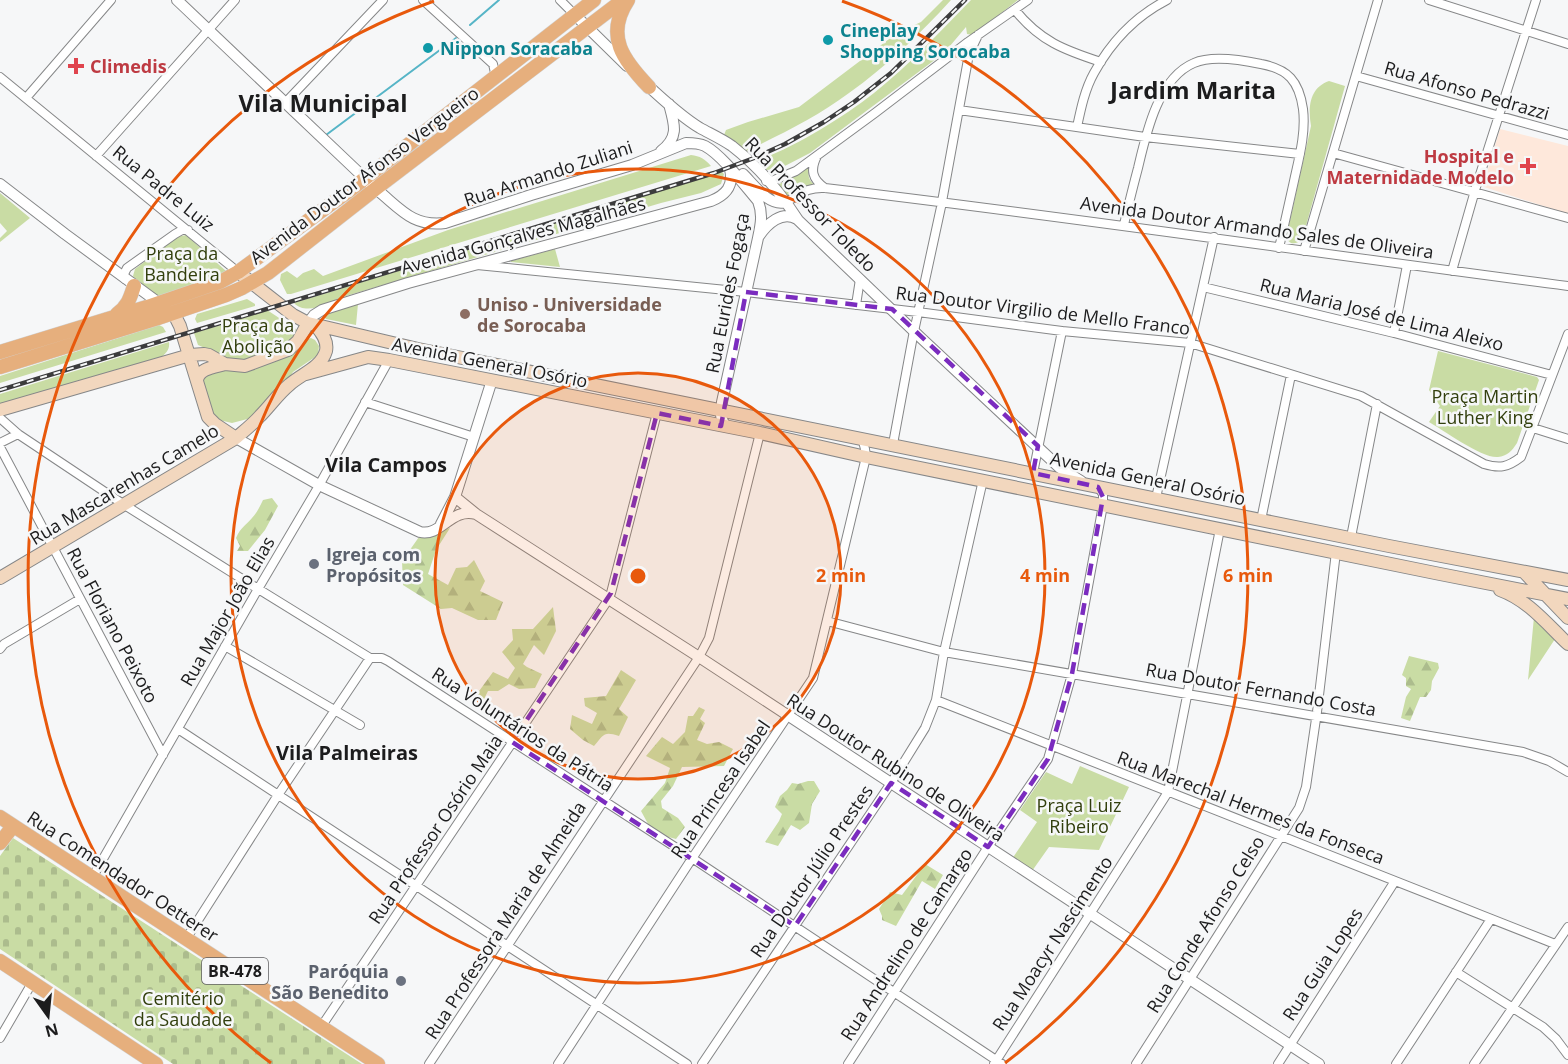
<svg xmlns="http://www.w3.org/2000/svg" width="1568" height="1064" viewBox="0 0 1568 1064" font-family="'Open Sans',sans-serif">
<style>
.medical{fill:#fee8db}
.forest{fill:url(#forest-firs)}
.cemetery{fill:url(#cemetery-stones)}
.green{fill:#c9dca4}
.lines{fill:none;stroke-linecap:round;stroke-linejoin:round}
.stream{stroke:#56b5c7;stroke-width:2}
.minor-casing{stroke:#868788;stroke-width:10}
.tertiary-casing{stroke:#868788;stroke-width:12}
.secondary-casing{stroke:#868788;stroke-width:14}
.primary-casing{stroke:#d2d2d2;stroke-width:15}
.minor{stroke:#fff;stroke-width:8}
.tertiary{stroke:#fff;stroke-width:10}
.secondary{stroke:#f2d7be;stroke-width:12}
.primary{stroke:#e6af7d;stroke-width:14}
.rail-casing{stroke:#3c3c3d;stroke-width:4.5}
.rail{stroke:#f6f7f8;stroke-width:2;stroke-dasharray:7;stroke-linecap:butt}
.marked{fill:none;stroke:#7b2cbf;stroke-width:4.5;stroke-dasharray:12 8;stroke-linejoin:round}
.ring{fill:none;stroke:#e8590c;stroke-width:3}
.culture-dot{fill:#0f9aa8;stroke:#f6f7f8;stroke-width:2}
.health-dot{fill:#e0444e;stroke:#f6f7f8;stroke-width:2}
.education-dot{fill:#8d6e63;stroke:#f6f7f8;stroke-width:2}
.worship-dot{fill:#6b7280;stroke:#f6f7f8;stroke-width:2}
.labels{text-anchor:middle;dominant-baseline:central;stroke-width:5;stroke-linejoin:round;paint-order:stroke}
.shield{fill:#f6f7f8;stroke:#5d5e5f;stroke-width:1.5}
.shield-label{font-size:16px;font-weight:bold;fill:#1c1c1d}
.culture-label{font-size:18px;font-weight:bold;fill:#0d838f;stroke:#f6f7f8;text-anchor:start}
.health-label{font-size:18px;font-weight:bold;fill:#be3a42;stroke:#f6f7f8;text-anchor:start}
.street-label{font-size:18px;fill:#1c1c1d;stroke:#f6f7f8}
.park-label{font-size:18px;fill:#323f0d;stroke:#f6f7f8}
.education-label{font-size:18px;font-weight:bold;fill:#785e54;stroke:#f6f7f8;text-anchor:start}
.worship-label{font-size:18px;font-weight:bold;fill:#5b616d;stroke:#f6f7f8;text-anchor:start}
.neighbourhood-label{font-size:20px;font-weight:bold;fill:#1c1c1d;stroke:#f6f7f8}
.district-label{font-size:24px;font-weight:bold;fill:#1c1c1d;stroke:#f6f7f8}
.centre{fill:#e8590c;stroke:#f6f7f8;stroke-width:3}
.ring-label{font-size:18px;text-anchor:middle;font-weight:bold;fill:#e8590c;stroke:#f6f7f8;stroke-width:5;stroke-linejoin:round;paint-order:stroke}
</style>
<defs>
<pattern id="forest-firs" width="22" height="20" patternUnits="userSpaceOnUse" patternTransform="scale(1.5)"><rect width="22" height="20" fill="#c9dca4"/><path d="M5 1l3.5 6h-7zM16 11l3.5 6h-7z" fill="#acbc8d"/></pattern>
<pattern id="cemetery-stones" width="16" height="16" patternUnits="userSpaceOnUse" patternTransform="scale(1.5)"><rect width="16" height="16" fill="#c9dca4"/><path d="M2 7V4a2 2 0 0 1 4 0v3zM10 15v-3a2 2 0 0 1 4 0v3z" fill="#acbc8d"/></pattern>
</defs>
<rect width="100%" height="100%" fill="#f6f7f8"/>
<path class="medical" d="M1500 129 1568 146V214L1484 187 1483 185Z"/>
<path class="forest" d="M272 498 278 506 265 530 248 551H237L240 546 236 538C241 527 245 526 252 518 257 513 260 506 263 500Z
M450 528 436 550 428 574 448 585 456 568 467 567 474 560 485 581 480 591 503 602 496 620H478L452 608 441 609 403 585 402 561 419 537Z
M553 607 556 631 544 655 534 645 523 664 527 667 542 674 535 688 519 689 509 684 498 691H488L483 701 474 698 493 672 508 679 515 668 502 652 513 640 512 629H533Z
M1409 656 1438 663 1439 668 1432 681 1431 690 1426 697H1420L1410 721 1401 718 1406 697 1411 689 1406 686V678L1402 675Z
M621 670 636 680 619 709 628 717 619 736C604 731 604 734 594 746L583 740 570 729 572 715 592 724 597 713 585 706 584 698 606 696Z
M699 707 705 710 700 719 705 723 697 740 707 744 719 742 733 749 724 766 682 767 673 786 661 801 662 808 678 818 685 827 676 839 653 833 641 811 665 783 670 768 646 756 662 737 673 744 685 732 688 716H693Z
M808 781H814L820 791 812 804 809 823 800 830 791 825 778 846 765 842 779 821 782 814 775 807 780 796 787 790 792 783 798 784Z
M925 864 943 875 935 889 922 881 896 926 882 920V916L879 909 890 892 902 895Z"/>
<path class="cemetery" d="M13 838 362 1064H173L0 949V856Z"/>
<path class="green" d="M943 0H951C920 34 887 66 849 93 817 117 781 134 745 152L724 135 726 130 748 122 799 107 897 33 921 22Z
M971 0H1018L973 35 967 34 966 27 944 53 810 153 779 169 766 170 759 167 754 162C793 148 841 119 874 93 909 65 940 32 971 0Z
M1329 81 1345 86 1304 233C1301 241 1299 244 1291 243L1287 240V234L1311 126C1308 108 1309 88 1329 81Z
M691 155C700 156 705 159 711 166L291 294H287L280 280 281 274 287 271 297 278 303 273 314 269 323 276 448 230Z
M809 167C808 175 808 180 815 185L802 188 787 197 776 186Z
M722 172 724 174 721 184 701 193 661 203 339 298C327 305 305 315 294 303Z
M0 193 30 218 0 242V238L7 231 0 223Z
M186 235 226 271 215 277 158 296 135 279 133 276 135 269 177 237Z
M555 249 560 267 511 262V261Z
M247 299 255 304V306L197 323 195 319 197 314Z
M358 304 356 325 326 319 324 317 327 312Z
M267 310 296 329 295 336 287 344 269 354 237 362 198 345 194 333 228 323Z
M159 325 163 327 166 332 0 383V376Z
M311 338 315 340 319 346 318 355 293 372 287 382 255 417 232 423 219 420 207 411 203 374Z
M169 342C170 350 166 353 160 359L0 405V394Z
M1438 351 1537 377 1539 380 1517 443C1512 451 1507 456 1498 457 1483 459 1443 430 1429 422L1440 406 1429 390Z
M1534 617 1555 639 1528 680Z
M1080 766 1129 787 1099 850 1049 847 1032 871 1012 859 1037 822 1020 810 1046 772 1072 784Z"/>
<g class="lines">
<path class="stream" d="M470 25 499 0
M326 135 456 38"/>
<g class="minor-casing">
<path id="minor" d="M423 0 493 64 495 73 494 79
M560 0 575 15
M1429 0 1568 44
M1015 10C1040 41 1064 50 1101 62
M1356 76 1568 135
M0 77 238 272
M26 98 111 0
M285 103 383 0
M959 110 1145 137 1300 154
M1077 127C1081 108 1085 89 1094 73 1111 42 1136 16 1167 0
M1333 153 1568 218
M96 156 235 0
M817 156C810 170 812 179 825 188
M766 181 774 180 796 171 875 113 968 42 1028 0
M786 202C801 194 807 187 825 188 1073 217 1320 254 1568 286
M1124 225C1128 206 1133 187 1138 168 1146 134 1158 78 1194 63 1212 55 1242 60 1261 64 1288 69 1299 81 1303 109 1306 133 1299 158 1294 181 1289 203 1284 226 1279 248
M1304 251 1378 0
M477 265 746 292 918 312 1062 331 1190 343 1361 396 1484 464C1500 469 1508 467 1521 457L1568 334
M1452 271 1476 187 1536 0
M125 279 124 274 127 268 175 234 182 230H188
M1203 287 1394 333 1552 375
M856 305 860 279
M1394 333 1407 265
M365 402 474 437
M0 418 18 434 123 504 255 587 370 658H382L388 661 692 858 1002 1064
M1533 428 1568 439
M0 443 18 434
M893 444 913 336 941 207 969 54 978 35
M0 447 163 755
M1033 473 1062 331
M1156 498 1214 237
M1261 520 1291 375
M1351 537 1377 404
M827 621 944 652 1523 752 1549 761 1568 772
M225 646 360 725
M0 649 4 644 80 599
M936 700 1555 944
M178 729 687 1064
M92 878 258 589 317 489 389 360
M186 939 278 795 370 658
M1456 972 1543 1027 1556 1039 1568 1055
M321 1027 608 600 611 593 657 413
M0 1038 32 983
M429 1064 699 657 709 638 760 433
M558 1064 691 860 813 678 866 457 865 449 862 438
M702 1064 891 783 925 728 936 700 944 652 983 480
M848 1064 988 847 1048 759 1072 674 1103 505V494L1098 487
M994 1064 1168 792 1220 529
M1136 1064 1299 808 1306 787 1317 712 1336 552
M1278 1064 1395 881
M1396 1064 1491 919
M1474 1064 1568 927"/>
</g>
<g class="tertiary-casing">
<path id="tertiary" d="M177 0 376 189C400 208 412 227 445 223L531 195 632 165 686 143C692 143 699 143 705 146 722 155 745 186 758 201 763 214 761 224 758 238L722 402C721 412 719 419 727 427
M575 15 627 66
M645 83C660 97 683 118 700 128 711 134 722 139 732 146 758 166 780 192 798 220L920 337 1060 468 1081 481
M661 151C680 137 674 123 669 104
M743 174C754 185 769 207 786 202
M0 184 65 234 159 303
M759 236C767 224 782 210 797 219
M308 323 314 315 322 310 408 283 711 201C726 195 734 186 730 169
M236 438 319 485 420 532C441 537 451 507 476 514
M455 497 476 514 699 657 1319 1064
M441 524 455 497 492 380"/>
</g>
<g class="secondary-casing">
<path id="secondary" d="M238 272 293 315 308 323 418 349 1389 546 1568 580
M165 308 175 316 180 326 208 417 215 424 236 438
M306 374 368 357 389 360 760 433 866 457 1440 574 1568 599
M197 380C199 368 215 367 225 364
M0 410 190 355 204 354 209 355 225 364 245 366 288 350 298 341 308 323
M1524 572 1568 618
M0 578 236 438C244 431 253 424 260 416 270 406 278 394 289 385 301 374 321 368 326 351 328 341 322 333 316 326
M1500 590C1528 600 1547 624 1568 644"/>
</g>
<g class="primary-casing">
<path id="primary" d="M628 0C604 36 624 61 649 87
M117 314C128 306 130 298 134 286
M0 352 147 307 220 282 238 272 354 187 594 0
M0 367 158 318 226 295 242 288 268 273 379 186 623 0
M0 817 378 1064
M0 843 13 826
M0 961 156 1064"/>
</g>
<use href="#minor" class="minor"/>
<use href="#tertiary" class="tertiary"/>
<use href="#secondary" class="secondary"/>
<use href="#primary" class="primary"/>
<g class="rail-casing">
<path id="rail" d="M0 390 714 173 754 158 785 144 824 122 854 102 891 73 965 0"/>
</g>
<use href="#rail" class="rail"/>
</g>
<path class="marked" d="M746 292 892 309 1038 446 1033 473 1098 487 1103 497 1072 674 1048 759 988 847 891 783 795 926 512 742 611 593 657 413 721 426Z"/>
<circle cx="638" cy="576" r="203" fill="#e8590c" fill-opacity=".12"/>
<g class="ring">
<circle cx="638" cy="576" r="203"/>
<circle cx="638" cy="576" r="407"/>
<path d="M271 1063A610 610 0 0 1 434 1M842 1A610 610 0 0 1 1005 1063"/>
</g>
<g class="culture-dot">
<circle cx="828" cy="40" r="6"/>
<circle cx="428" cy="48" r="6"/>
</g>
<g class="health-dot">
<path d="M73 57h6v6h6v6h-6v6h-6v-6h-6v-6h6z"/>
<path d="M1525 157h6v6h6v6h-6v6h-6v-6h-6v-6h6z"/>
</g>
<circle class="education-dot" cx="465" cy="314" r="6"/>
<g class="worship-dot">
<circle cx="314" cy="564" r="6"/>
<circle cx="401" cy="981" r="6"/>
</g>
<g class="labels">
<rect class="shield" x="202" y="958" width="66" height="26" rx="4.5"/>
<g class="shield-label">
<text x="235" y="971">BR-478</text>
</g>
<g class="culture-label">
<text x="840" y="30">Cineplay<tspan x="840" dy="21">Shopping Sorocaba</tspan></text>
<text x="440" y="48">Nippon Soracaba</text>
</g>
<g class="health-label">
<text x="90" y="66">Climedis</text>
<text x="1514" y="156" text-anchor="end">Hospital e<tspan x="1514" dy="21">Maternidade Modelo</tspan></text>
</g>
<g class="street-label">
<text transform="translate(1467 90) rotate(16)">Rua Afonso Pedrazzi</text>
<text transform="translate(548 173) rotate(-18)">Rua Armando Zuliani</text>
<text transform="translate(364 175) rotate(-37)">Avenida Doutor Afonso Vergueiro</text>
<text transform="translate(164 188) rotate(39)">Rua Padre Luiz</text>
<text transform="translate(811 204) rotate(46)">Rua Professor Toledo</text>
<text transform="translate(1257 227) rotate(8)">Avenida Doutor Armando Sales de Oliveira</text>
<text transform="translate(523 235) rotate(-15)">Avenida Gonçalves Magalhães</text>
<text transform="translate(727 293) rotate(-79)">Rua Eurides Fogaça</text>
<text transform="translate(1043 310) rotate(7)">Rua Doutor Virgilio de Mello Franco</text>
<text transform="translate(1382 314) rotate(14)">Rua Maria José de Lima Aleixo</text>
<text transform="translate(490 362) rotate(11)">Avenida General Osório</text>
<text transform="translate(1148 478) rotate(12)">Avenida General Osório</text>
<text transform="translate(124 484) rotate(-31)">Rua Mascarenhas Camelo</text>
<text transform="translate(227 611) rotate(-60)">Rua Major João Elias</text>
<text transform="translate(113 625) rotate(62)">Rua Floriano Peixoto</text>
<text transform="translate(1261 689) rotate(10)">Rua Doutor Fernando Costa</text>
<text transform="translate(523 729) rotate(33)">Rua Voluntários da Pátria</text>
<text transform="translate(896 767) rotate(33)">Rua Doutor Rubino de Oliveira</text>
<text transform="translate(720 789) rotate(-56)">Rua Princesa Isabel</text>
<text transform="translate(1251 807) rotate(21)">Rua Marechal Hermes da Fonseca</text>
<text transform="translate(435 829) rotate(-56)">Rua Professor Osório Maia</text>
<text transform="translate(811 871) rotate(-56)">Rua Doutor Júlio Prestes</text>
<text transform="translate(123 876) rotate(33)">Rua Comendador Oetterer</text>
<text transform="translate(505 920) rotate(-57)">Rua Professora Maria de Almeida</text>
<text transform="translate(1205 924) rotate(-58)">Rua Conde Afonso Celso</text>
<text transform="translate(1052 943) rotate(-57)">Rua Moacyr Nascimento</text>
<text transform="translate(906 944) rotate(-57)">Rua Andrelino de Camargo</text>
<text transform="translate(1322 964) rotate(-57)">Rua Guia Lopes</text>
</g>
<g class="park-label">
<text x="182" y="253">Praça da<tspan x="182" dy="21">Bandeira</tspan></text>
<text x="258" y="325">Praça da<tspan x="258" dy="21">Abolição</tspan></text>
<text x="1485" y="396">Praça Martin<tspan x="1485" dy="21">Luther King</tspan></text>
<text x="1079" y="805">Praça Luiz<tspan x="1079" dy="21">Ribeiro</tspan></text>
<text x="183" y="998">Cemitério<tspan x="183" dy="21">da Saudade</tspan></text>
</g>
<g class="education-label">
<text x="477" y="304">Uniso - Universidade<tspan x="477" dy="21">de Sorocaba</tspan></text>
</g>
<g class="worship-label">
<text x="326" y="554">Igreja com<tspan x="326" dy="21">Propósitos</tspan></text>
<text x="389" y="971" text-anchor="end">Paróquia<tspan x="389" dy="21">São Benedito</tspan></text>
</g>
<g class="neighbourhood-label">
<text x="386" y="464">Vila Campos</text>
<text x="347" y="752">Vila Palmeiras</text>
</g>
<g class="district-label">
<text x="1193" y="89">Jardim Marita</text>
<text x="323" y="102">Vila Municipal</text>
</g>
</g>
<circle cx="638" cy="576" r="9" class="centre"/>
<g class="ring-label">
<text x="841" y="582">2 min</text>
<text x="1045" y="582">4 min</text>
<text x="1248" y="582">6 min</text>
</g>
<g transform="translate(48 1016) rotate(165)" stroke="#f6f7f8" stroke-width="4.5" paint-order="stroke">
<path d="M0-4.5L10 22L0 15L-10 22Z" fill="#1c1c1d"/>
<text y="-9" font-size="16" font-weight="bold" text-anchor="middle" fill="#1c1c1d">N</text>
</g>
</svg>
